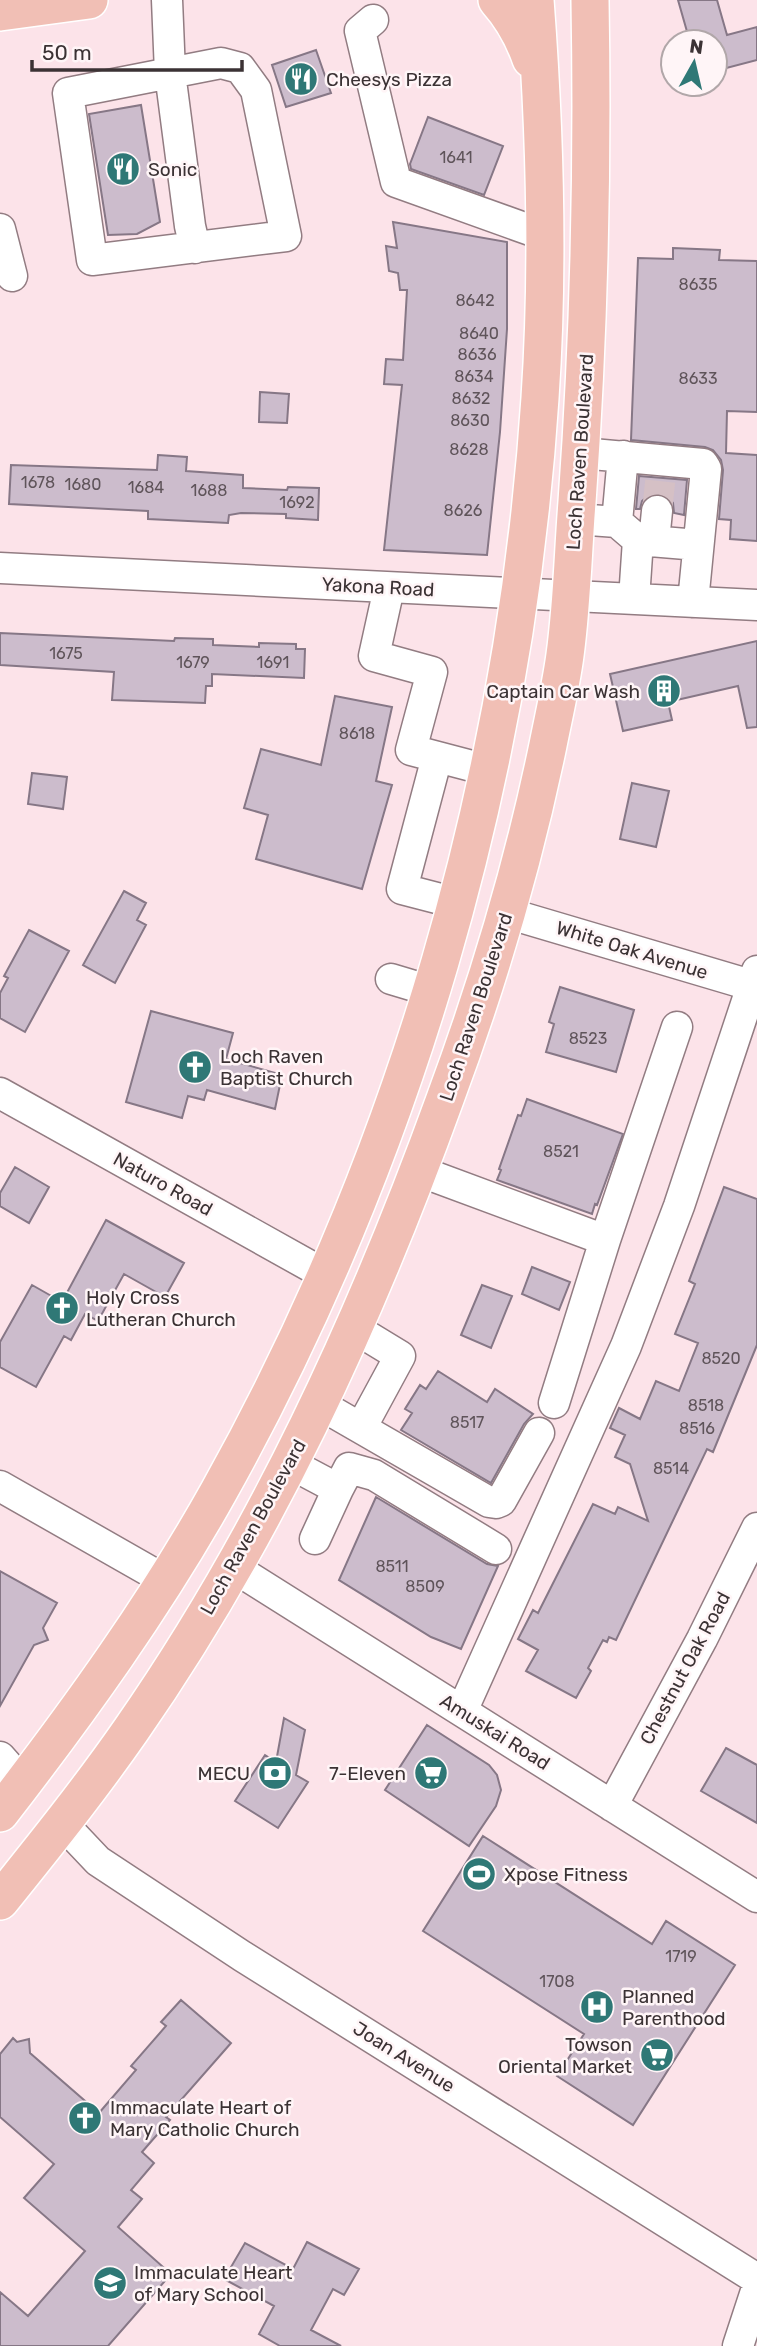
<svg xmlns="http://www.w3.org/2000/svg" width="757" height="2346" viewBox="0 0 757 2346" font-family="Rubik,sans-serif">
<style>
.building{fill:#ccbccc;stroke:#867786;stroke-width:2}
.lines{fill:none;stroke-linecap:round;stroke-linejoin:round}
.minor-tunnel{stroke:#d5c0c5;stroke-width:30;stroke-dasharray:30 15;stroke-linecap:butt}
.minor-casing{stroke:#927c82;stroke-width:33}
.major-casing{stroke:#fff;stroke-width:40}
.minor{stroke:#fff;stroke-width:30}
.major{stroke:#f1bfb5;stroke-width:37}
.labels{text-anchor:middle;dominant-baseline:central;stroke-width:5;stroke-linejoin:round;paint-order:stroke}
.number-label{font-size:16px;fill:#5f545a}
.poi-label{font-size:19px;fill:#3b3234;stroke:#fff5f7;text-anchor:start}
.street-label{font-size:19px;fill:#3b3234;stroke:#fff5f7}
</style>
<rect width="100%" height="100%" fill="#fce3e9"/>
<path class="building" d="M678 0H717L727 35 757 27V60L715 71V42H690Z
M316 50 331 93 286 107 272 65Z
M141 105 160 222 137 234 108 235 89 114Z
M428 117 503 146 484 195 411 169 410 164Z
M393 222 507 242V329L500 432 487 555 384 550 402 385 384 384 386 359 403 360 407 290H400L398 273 389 271 386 246 397 248Z
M673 248 720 250 719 260 757 261V412L727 411 726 453 757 455V541L730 539 731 520 719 519 723 470 721 460 713 450 705 447 631 440 638 258 673 259Z
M260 392 289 394 287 423 259 422Z
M158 455 187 457 186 471 243 475V488L287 490 288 487 319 488 318 520 286 518V514L241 513 229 515 228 523 148 519V511L9 504 11 465 157 470Z
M639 476 687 480 684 515 674 513 673 503 668 497 659 494 649 495 642 501 640 509H636Z
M0 633 174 641 175 638 213 639V645L259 647V643L296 644V649H305L304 678 212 674V686H206L205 703 112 700 114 672 0 665Z
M757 641V727L747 728 738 686 668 702 672 720 623 731 610 674Z
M335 696 392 707 376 781 392 785 362 889 256 859 268 815 244 808 261 749 321 765Z
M32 773 67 777 63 809 28 804Z
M632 783 669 791 656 847 620 839Z
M124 891 146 903 137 920 146 925 115 983 83 965Z
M29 930 69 951 25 1032 0 1018V993L8 978 4 976Z
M560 987 634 1010 616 1072 546 1052 554 1024 549 1022Z
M151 1011 233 1033 226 1059 282 1075 275 1109 207 1090 204 1100 188 1096 182 1118 126 1102Z
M527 1099 623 1134 597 1205 595 1204 592 1214 497 1180 501 1170 499 1169 518 1115 521 1116Z
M15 1167 49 1187 29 1223 0 1206V1193Z
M724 1187 757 1199V1345L713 1452 707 1449 616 1640 609 1637 607 1642 603 1640 588 1668 591 1671 576 1698 526 1671 538 1650 518 1639 533 1610 538 1613 593 1504 615 1514 618 1507 648 1521 630 1464 615 1457 625 1435 610 1428 619 1408 640 1419 656 1381 679 1391 698 1343 675 1334 695 1284 689 1281Z
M106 1220 184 1263 165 1297 124 1274 98 1321 85 1314 71 1340 64 1336 36 1387 0 1367V1342L32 1285 62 1302Z
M532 1267 570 1282 559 1310 522 1294Z
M482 1285 512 1296 491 1348 461 1335Z
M438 1371 487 1402 495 1389 533 1414 524 1424 491 1483 401 1430 412 1413 405 1409 420 1385 426 1389Z
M376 1497 487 1564 498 1566 461 1649 431 1637 339 1580Z
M0 1571 57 1603 43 1628 48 1640 34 1645 0 1706Z
M284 1718 305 1730 296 1775 308 1782 278 1828 235 1801 265 1755 276 1762Z
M427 1725 489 1765 497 1775 501 1790 496 1806 469 1846 385 1790Z
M726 1748 757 1765V1823L701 1791Z
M483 1836 652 1944 666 1921 735 1965 633 2125 557 2076 584 2034 423 1931Z
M181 2000 231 2043 166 2117 170 2120 142 2152 154 2163 131 2190 142 2199 118 2227 171 2274 108 2346H0V2292L28 2316 85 2251 24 2198 54 2164 0 2117V2054L13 2038 17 2042 29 2039 30 2053 99 2113 136 2070 131 2066 166 2026 161 2022Z
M307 2242 359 2269 344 2295 333 2289 311 2330 341 2346H280L259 2334 274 2306 224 2279 245 2243 293 2269Z"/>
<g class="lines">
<path class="minor-tunnel" d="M657 511 661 474"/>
<g class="minor-casing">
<path id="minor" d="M167 0 170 73 190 226 195 248
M373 20 360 31 396 182 544 235
M221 63 240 68 256 90 286 236 92 260 68 93Z
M0 229 12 276
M581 453 703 464 706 469 693 602
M576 519 617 522 638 540 634 599
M617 522 623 456
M638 540 698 545
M654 541 657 511
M0 568 757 605
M389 588 374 656 432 672 411 750 487 770
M437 757 402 889 456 903
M507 913 757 987
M391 979 431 991
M0 1093 326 1275
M419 1171 605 1240
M354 1328 400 1356 361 1428
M554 1403 605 1240 677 1027
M319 1404 489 1502 496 1503 501 1501 539 1433
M289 1463 338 1489 315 1539
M0 1486 165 1580
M338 1489 349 1468 374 1475 496 1549
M233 1567 757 1897
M462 1711 626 1346 679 1206 757 971
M0 1757 23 1783
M612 1806 702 1639 757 1528
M62 1823 98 1861 242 1956 757 2279
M738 2346 757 2288"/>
</g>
<g class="major-casing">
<path id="major" d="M497 0C513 18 523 36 531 59
M0 12 89 0
M0 1813C79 1711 156 1604 219 1491 405 1158 515 779 540 398 549 266 545 132 535 0
M0 1901C45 1845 90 1789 131 1730 266 1536 365 1320 445 1099 488 983 523 866 548 745 554 715 561 685 565 655 572 604 573 552 577 502 589 335 593 167 590 0"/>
</g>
<use href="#minor" class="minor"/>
<use href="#major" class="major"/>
</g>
<defs>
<g id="restaurant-disc" transform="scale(1.75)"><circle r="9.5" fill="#2f7876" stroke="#fff5f7"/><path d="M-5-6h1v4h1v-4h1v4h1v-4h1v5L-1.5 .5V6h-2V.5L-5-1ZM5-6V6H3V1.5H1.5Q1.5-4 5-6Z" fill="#fff"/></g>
<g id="building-disc" transform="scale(1.75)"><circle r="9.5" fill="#2f7876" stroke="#fff5f7"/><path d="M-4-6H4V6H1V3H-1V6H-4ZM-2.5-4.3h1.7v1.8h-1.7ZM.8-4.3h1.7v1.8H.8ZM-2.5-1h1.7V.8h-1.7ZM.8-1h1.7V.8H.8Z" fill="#fff"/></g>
<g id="church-disc" transform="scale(1.75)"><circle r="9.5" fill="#2f7876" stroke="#fff5f7"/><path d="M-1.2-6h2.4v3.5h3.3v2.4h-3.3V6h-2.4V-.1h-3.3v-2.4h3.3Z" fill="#fff"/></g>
<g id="bank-disc" transform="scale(1.75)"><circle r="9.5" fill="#2f7876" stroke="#fff5f7"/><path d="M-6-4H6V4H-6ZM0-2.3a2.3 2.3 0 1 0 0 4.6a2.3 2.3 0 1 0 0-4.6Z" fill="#fff"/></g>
<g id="supermarket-disc" transform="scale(1.75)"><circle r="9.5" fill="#2f7876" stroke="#fff5f7"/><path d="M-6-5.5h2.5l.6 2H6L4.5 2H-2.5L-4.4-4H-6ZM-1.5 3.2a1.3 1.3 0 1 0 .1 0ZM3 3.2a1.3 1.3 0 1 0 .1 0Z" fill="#fff"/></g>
<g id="stadium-disc" transform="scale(1.75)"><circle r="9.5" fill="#2f7876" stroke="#fff5f7"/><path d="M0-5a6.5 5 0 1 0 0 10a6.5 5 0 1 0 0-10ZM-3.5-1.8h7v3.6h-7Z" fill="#fff"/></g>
<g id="hospital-disc" transform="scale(1.75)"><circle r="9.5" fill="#2f7876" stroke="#fff5f7"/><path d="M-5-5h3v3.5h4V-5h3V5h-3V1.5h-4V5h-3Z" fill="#fff"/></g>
<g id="school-disc" transform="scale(1.75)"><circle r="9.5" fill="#2f7876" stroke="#fff5f7"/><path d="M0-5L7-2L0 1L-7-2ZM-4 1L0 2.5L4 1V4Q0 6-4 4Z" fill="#fff"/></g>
</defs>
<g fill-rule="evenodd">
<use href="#restaurant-disc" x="301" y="79"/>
<use href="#restaurant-disc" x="123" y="169"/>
<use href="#building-disc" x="664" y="691"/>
<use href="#church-disc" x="195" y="1067"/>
<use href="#church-disc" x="62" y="1308"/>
<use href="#bank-disc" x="275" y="1773"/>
<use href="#supermarket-disc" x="431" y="1773"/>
<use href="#stadium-disc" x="479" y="1874"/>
<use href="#hospital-disc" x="597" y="2007"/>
<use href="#supermarket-disc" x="657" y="2055"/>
<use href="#church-disc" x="85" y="2118"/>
<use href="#school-disc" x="110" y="2283"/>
</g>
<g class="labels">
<g class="number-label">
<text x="456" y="157">1641</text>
<text x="698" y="284">8635</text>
<text x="475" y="300">8642</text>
<text x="479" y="333">8640</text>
<text x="477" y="354">8636</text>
<text x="474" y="376">8634</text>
<text x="698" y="378">8633</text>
<text x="471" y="398">8632</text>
<text x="470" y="420">8630</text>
<text x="469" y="449">8628</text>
<text x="38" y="482">1678</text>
<text x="83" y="484">1680</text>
<text x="146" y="487">1684</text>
<text x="209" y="490">1688</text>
<text x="297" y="502">1692</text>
<text x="463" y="510">8626</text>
<text x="66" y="653">1675</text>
<text x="193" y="662">1679</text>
<text x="273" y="662">1691</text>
<text x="357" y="733">8618</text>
<text x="588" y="1038">8523</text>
<text x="561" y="1151">8521</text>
<text x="721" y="1358">8520</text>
<text x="706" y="1405">8518</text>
<text x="467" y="1422">8517</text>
<text x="697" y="1428">8516</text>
<text x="671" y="1468">8514</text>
<text x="392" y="1566">8511</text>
<text x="425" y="1586">8509</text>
<text x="681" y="1956">1719</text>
<text x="557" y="1981">1708</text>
</g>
<g class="poi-label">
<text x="326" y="79">Cheesys Pizza</text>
<text x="148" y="169">Sonic</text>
<text x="640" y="691" text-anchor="end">Captain Car Wash</text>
<text x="220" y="1056">Loch Raven<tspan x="220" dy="22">Baptist Church</tspan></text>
<text x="86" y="1297">Holy Cross<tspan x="86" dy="22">Lutheran Church</tspan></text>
<text x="250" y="1773" text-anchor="end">MECU</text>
<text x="406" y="1773" text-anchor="end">7-Eleven</text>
<text x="504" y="1874">Xpose Fitness</text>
<text x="622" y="1996">Planned<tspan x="622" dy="22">Parenthood</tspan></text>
<text x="632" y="2044" text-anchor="end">Towson<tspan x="632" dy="22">Oriental Market</tspan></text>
<text x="110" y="2107">Immaculate Heart of<tspan x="110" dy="22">Mary Catholic Church</tspan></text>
<text x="134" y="2272">Immaculate Heart<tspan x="134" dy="22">of Mary School</tspan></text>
</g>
<g class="street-label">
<text transform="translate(580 452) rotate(-86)">Loch Raven Boulevard</text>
<text transform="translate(378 587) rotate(3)">Yakona Road</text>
<text transform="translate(632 950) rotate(17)">White Oak Avenue</text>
<text transform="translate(476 1007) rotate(-72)">Loch Raven Boulevard</text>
<text transform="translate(163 1184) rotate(29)">Naturo Road</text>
<text transform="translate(253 1527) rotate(-61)">Loch Raven Boulevard</text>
<text transform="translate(685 1668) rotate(-62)">Chestnut Oak Road</text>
<text transform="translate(495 1732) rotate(32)">Amuskai Road</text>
<text transform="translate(404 2057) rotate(32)">Joan Avenue</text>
</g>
</g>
<g transform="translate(694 63) rotate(8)"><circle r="33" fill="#fff5f7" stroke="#b1a7a9" stroke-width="2"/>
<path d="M0-5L12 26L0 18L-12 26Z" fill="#2f7876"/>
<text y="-10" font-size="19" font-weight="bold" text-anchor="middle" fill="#3b3234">N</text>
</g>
<path d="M32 60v10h210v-10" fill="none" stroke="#3b3234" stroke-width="3.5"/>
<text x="42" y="60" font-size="21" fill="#3b3234" stroke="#fff5f7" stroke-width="5" paint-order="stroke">50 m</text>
</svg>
